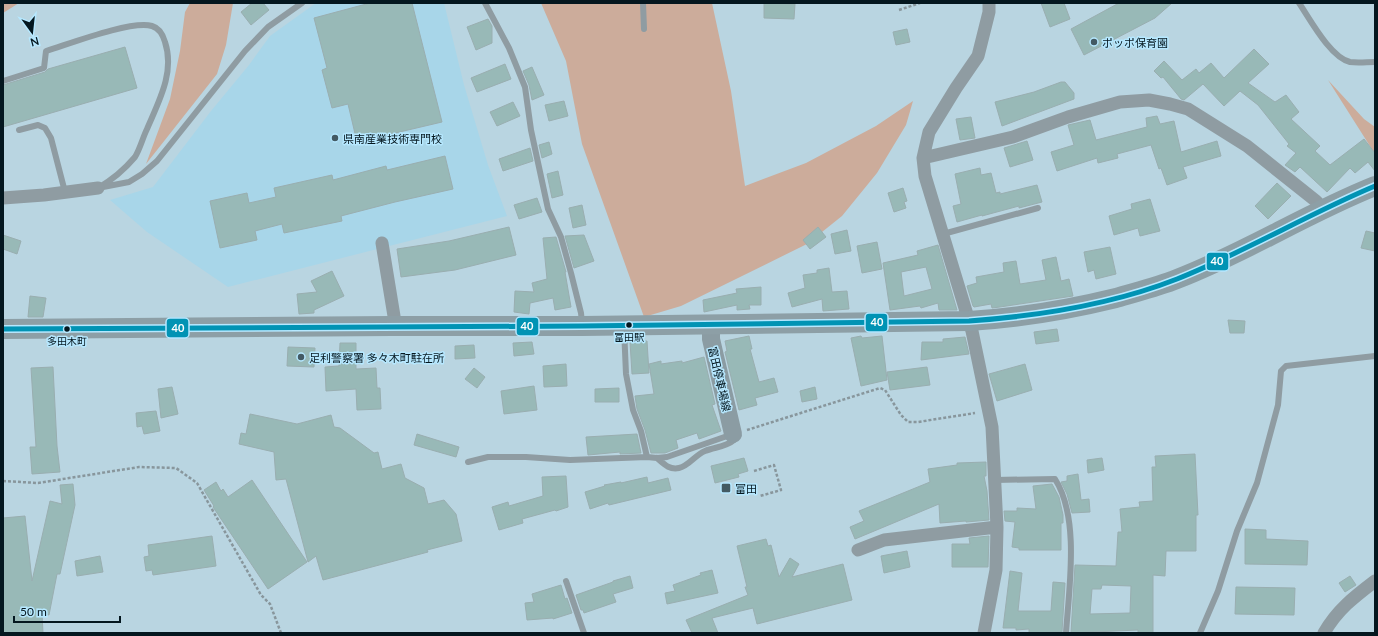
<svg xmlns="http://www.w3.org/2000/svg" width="1378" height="636" viewBox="0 0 1378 636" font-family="Lato,'Noto Sans JP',sans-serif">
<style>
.built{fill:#a8d6e9}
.forest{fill:#ccac9b}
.building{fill:#98b9b7;stroke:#99aeb0;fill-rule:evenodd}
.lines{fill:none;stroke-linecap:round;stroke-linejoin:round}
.path{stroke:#88969c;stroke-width:2.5;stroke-dasharray:3 2;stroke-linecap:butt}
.lane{stroke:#8f9ca2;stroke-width:6}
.street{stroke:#8f9ca2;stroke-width:13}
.secondary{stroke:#8b9ca3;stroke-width:18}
.primary{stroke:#8d9fa6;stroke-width:20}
.bus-1-casing{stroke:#b6e8ff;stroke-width:8}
.bus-1{stroke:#0193b4;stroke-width:5}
.poi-dot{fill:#435a63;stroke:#b6e8ff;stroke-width:1.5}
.bus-dot{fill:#04171f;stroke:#b6e8ff;stroke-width:1.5}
.labels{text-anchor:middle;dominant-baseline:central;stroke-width:3;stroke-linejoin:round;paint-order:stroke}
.bus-label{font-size:10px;fill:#04171f;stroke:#b6e8ff}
.poi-label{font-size:11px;fill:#04171f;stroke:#b6e8ff;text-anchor:start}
.street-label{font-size:11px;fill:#04171f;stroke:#b6e8ff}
.line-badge{stroke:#b6e8ff;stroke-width:1.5}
.badge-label{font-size:11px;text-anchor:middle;font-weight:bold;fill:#fff}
</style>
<rect width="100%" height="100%" fill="#b9d5e1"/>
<path class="built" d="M316 3H444L464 85 488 165 507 216 228 287 147 232 110 200 153 187 211 111 249 65 270 36Z"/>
<path class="forest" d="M3 3H19L3 13Z
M190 3H233L226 45 217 74 146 164 170 99 180 51 185 12Z
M541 3H712L731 91 745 186 806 163 876 126 913 101 906 125 877 173 842 216 807 244 681 306 644 317 582 144 566 61Z
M1328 80 1364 119 1375 127V154Z"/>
<path class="building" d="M252 3H263L269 10 251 25 241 12Z
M370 3H412L442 122 357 142 348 104 332 108 322 70 327 68 314 18Z
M764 3 795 4 794 19 764 18Z
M1041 3H1064L1070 19 1050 27Z
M1119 3H1172L1155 18 1084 55 1071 29Z
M488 19 492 26V43L476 50 467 27Z
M907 29 910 42 896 45 893 32Z
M125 47 137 88 3 127V85L45 72 48 69Z
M1254 49 1269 64 1248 83 1275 102 1286 95 1299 112 1291 119 1320 146 1315 151 1330 165 1364 139 1375 153V171L1368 162 1355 173 1350 168 1327 192 1300 167 1295 172 1285 165 1296 153 1287 146 1289 144 1258 105 1240 91 1224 106 1203 84 1184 100 1181 99 1163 77 1161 78 1154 71 1164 61 1182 80 1196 69 1199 73 1211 63 1224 78Z
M505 64 511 79 477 92 471 78Z
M532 67 544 95 532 100 529 85 523 71Z
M1061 82H1065L1074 93V99L1002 126 995 102 1034 92Z
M564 101 568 116 549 121 545 105Z
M513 102 520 116 497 126 490 112Z
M1157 116 1160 124 1174 121 1181 152 1217 141 1221 156 1183 167 1187 178 1167 185 1161 168 1159 169 1151 145 1117 154 1118 158 1098 163 1097 158 1057 171 1051 152 1074 145 1068 125 1090 120 1096 140 1147 127 1146 118Z
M971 117 975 138 960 140 956 119Z
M1027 141 1033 160 1010 167 1004 148Z
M549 142 552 154 542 158 539 145Z
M530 148 533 161 503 171 499 159Z
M445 156 453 189 395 202 341 216 342 221 284 233 282 224 255 231 257 240 220 248 210 201 247 193 249 203 276 197 274 188 332 175 333 180 386 166 387 170Z
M980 168 981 175 991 173 996 193 1000 192V194L1037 185 1042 202 1019 208V206L982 216V215L957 222 953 206 961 204 955 174Z
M558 171 563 195 552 198 547 174Z
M1277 183 1291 196 1268 219 1255 206Z
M903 188 907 201 904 202 906 208 894 212 888 193Z
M537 198 542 212 519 219 514 205Z
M1150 199 1160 231 1140 236 1138 228 1114 235 1109 216 1132 209 1131 204Z
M582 205 586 225 573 228 569 208Z
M509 227 516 255 455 270 401 277 397 249 449 241Z
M818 227 826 237 810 249 803 240Z
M847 230 851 251 835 254 831 234Z
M1366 231 1375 233V251L1361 248Z
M3 235 21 241 17 254 3 249Z
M584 235 594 261 574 268 565 236Z
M556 237 566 272H565L571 307 555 310 553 298 530 303 529 314 514 312 515 291 534 292 532 283 547 279 543 238Z
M877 242 882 269 862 273 857 246Z
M938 245 957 310H939L938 303 921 308 920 306 890 310 883 263 918 255 917 251ZM926 267 932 289 904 296 901 272Z
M1110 247 1116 274 1096 279 1094 270 1088 272 1084 252Z
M1056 257 1061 281 1069 279 1073 296 1000 307 992 308 991 304 974 307 973 306 967 286 977 283 976 277 1004 272 1003 263 1016 261 1020 284 1046 280 1042 260Z
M829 268 832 292 847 291 849 309 823 311 822 299 792 307 788 293 805 288 803 275 817 273V270Z
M332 271 344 296 314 310V313L299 314 297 294 317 292 311 281Z
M761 287V305H749L750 309 737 310V305L704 312 703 300 737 293 736 289Z
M30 296 46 298 43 317H28Z
M1228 320 1245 321 1244 333H1230Z
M1057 329 1059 341 1036 344 1034 332Z
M749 336 752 349H750L759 382 774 378 778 392 755 398 757 405 739 410 725 352 727 351 725 341Z
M861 336 862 338 882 336 887 380 861 386 851 338Z
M965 337 969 354 921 360 922 342H943V339Z
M647 341 649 373 632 374 630 342Z
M532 342 534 354 514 356 513 343Z
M340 343H356V369L376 368 377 388H380L381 409 357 410 356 389 326 391 325 367 339 366Z
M474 345 475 358 455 359V346Z
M288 347 315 348 314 367 287 366Z
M704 357 715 404 712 405 721 431 699 439 697 433 676 440 678 448 665 453H651L645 430 637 409 635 396 654 394 649 364 661 361V364L682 361V363Z
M566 364 567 386 544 387 543 366Z
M1025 364 1032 390 997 401 989 374Z
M53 367 57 446 60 472 32 474 30 447H36L31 368Z
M927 367 930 385 890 390 887 372Z
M474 368 485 377 477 388 465 379Z
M534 386 537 410 504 414 501 391Z
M172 387 178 414 161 418 158 389Z
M815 387 817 399 802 402 800 391Z
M619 388V402H595V389Z
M156 411 160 431 144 434 142 426 137 427 136 413Z
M250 414 297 424 331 415 334 427 340 428 374 453 378 452 382 469 401 464 405 478 424 488 428 504 444 500 456 514 462 541 427 550 428 552 323 580 316 556 308 562 286 479 276 480 274 452 239 444 241 433 246 434Z
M417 434 459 447 456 457 414 445Z
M637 434 641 453 620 454V452L588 455 586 437Z
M1195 454 1198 515H1196V551H1166L1165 576 1153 575V633H1138V630L1071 633 1075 565 1116 566 1118 532H1122L1120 509 1140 507 1139 502 1153 501 1152 467H1156L1155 456ZM1102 585 1131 586 1130 613 1090 614 1092 589H1101Z
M744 458 748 471 738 474 739 477 715 483 711 466Z
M1102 458 1104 470 1088 473 1087 460Z
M986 462V476H984L987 491 989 520 966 522V521L940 523 939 504 855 539 850 527 864 521 859 511 930 482 928 469 957 465V463Z
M1078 474 1081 500 1089 499 1090 512 1072 513 1067 494 1061 482 1067 481V476Z
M566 476 568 507 556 511 555 510 522 519 523 523 499 530 492 507 508 502 509 506 543 496 542 477Z
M647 477 648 483 668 478 671 490 609 505 608 503 590 509 585 492 605 486 604 485 621 482V483Z
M252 480 307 562 268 589 213 507 214 506 204 490 216 482 221 491 223 489 228 497Z
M73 484 75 505 60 574H57L49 615 42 614 43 633H3V518L25 516 32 581 50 501 62 504 60 485Z
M1052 484 1059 497 1063 515V523H1061V550H1019V548L1012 547 1015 522 1005 521 1004 511H1017V508L1036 509 1033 486Z
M1245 529 1266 530V539L1308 541 1307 565 1245 564Z
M212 536 216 566 153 575 152 570 146 571 144 557 149 556 148 545Z
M989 536 988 567H952V544H970L969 538Z
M766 539 768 546 771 545 779 577 790 558 799 564 792 577 843 564 852 600 757 624 753 608 712 618 718 633H692L686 620 748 595 745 587H747L737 546Z
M907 551 910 567 884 573 881 556Z
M100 556 103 572 77 576 75 561Z
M712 570 718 593 667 604 665 593 675 591 673 585 701 575 700 573Z
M1010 571 1022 573 1018 611H1051L1053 582 1065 583 1062 632 1029 633V629L1016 630V628H1003Z
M630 576 633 588 613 594 616 602 584 613 583 610H581L576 595 613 582V581Z
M1350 576 1356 585 1345 592 1339 583Z
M561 585 565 599 567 598 572 613 553 619V618L527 620 525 603 534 602 532 594Z
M1236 587 1295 588 1294 615 1235 614Z"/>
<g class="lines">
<path class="path" d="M899 10 920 3
M747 430 880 388 885 390 901 415 908 422H918L975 413
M754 471 774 465 781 490 760 496
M3 481 38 483 139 467 176 468 197 483 261 595 270 604 281 633"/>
<path class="lane" d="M485 3 509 48 525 87 531 130 548 209 561 237 571 273 581 313 582 322
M643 3 644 29
M1299 3C1310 19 1330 57 1350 62 1358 63 1367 62 1375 62
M3 81 44 68 46 51C69 44 131 20 152 26 159 28 163 35 165 42 175 72 159 101 147 129 143 137 140 149 135 157 124 170 112 180 98 188
M19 130 38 125 45 128 51 138 65 192
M103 187 129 182 142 174 157 161 245 51 268 27 302 3
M943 234 1038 208
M624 328 626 374 633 410 641 431 647 457
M468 462 488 457H526L570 460 647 457 657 458 667 457 733 434 734 440C726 447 715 447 705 451 695 455 689 466 679 468 669 470 664 464 657 458
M995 480 1055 479C1080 518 1069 588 1066 633
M566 581 584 633
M1200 633 1218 591 1237 531 1257 483 1278 405 1281 371 1286 366 1375 356"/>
<path class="street" d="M923 158 1013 137 1068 117 1120 102 1149 100 1170 104 1188 109 1247 146 1316 201 1323 209
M3 198 44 195 98 188
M382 243 394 316 392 326
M858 550 884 540 997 527
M984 633 996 570 997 527 992 427 972 331 925 176 923 158 929 132 956 88 978 56 989 12V3
M1324 633C1337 610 1354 597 1375 581"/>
<path class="secondary" d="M711 324V339L733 434"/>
<path class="primary" d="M3 329 392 326H582L969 321C1019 318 1067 310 1116 298 1136 292 1157 287 1177 279 1245 253 1307 213 1375 186"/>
<g class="bus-1-casing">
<path id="bus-1" d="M3 329 582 326 969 321C1039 316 1111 305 1177 279 1245 252 1308 214 1375 186"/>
</g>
<use href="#bus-1" class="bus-1"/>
</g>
<g class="poi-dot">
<circle cx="1094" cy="42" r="4"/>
<circle cx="335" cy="138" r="4"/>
<circle cx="301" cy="357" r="4"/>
<rect x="721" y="483" width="10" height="10" rx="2"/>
</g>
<g class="bus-dot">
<circle cx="629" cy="325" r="3.5"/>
<circle cx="67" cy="329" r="3.5"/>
</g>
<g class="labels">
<g class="bus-label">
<text x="629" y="337">富田駅</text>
<text x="67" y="341">多田木町</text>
</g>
<g class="poi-label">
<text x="1102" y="42">ポッポ保育園</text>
<text x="343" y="138">県南産業技術専門校</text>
<text x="309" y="357">足利警察署 多々木町駐在所</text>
<text x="735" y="488">富田</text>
</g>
<g class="street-label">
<text transform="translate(720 379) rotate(77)">富田停車場線</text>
</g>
</g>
<g class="line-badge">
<rect x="1206" y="252" width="23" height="19" rx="4" fill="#0193b4"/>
<rect x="865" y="313" width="23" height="19" rx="4" fill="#0193b4"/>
<rect x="516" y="317" width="23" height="19" rx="4" fill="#0193b4"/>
<rect x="166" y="318" width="23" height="20" rx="4" fill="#0193b4"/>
</g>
<g class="badge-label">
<text x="1217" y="265">40</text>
<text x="877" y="326">40</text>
<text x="527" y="330">40</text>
<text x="178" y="332">40</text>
</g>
<rect width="1378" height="636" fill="none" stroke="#04171f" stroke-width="8"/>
<g transform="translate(32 32) rotate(165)" stroke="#b6e8ff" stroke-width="3" paint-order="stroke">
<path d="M0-3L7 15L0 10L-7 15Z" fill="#04171f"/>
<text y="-6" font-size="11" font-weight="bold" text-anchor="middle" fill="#04171f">N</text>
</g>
<path d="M14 616v6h106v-6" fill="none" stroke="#04171f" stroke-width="2"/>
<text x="20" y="616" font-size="12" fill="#04171f" stroke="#b6e8ff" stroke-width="3" paint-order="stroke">50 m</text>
</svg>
